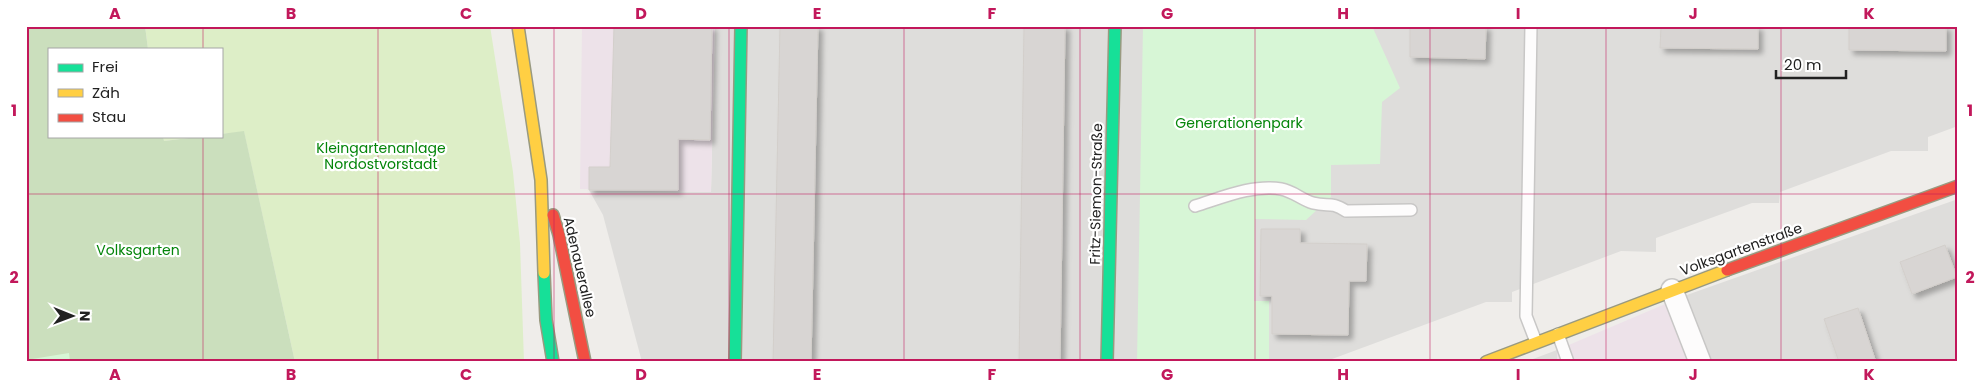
<svg xmlns="http://www.w3.org/2000/svg" width="1984" height="388" viewBox="0 0 1984 388" font-family="Poppins,sans-serif">
<style>
.residential{fill:#dedddb}
.industrial{fill:#ede2e9}
.grass{fill:#ddeec7}
.forest{fill:#cbdfbd}
.park{fill:#d7f6d6}
.building{fill:#d8d5d3;stroke:#d3cfcb;filter:url(#shadow)}
.lines{fill:none;stroke-linecap:round;stroke-linejoin:round}
.lane-casing{stroke:#c8c7c6;stroke-width:14}
.street-casing{stroke:#c8c7c6;stroke-width:24}
.fast-casing{stroke:#999a80;stroke-width:14}
.slow-casing{stroke:#999a80;stroke-width:14}
.jam-casing{stroke:#999a80;stroke-width:14}
.lane{stroke:#fdfcfc;stroke-width:11}
.street{stroke:#fdfcfc;stroke-width:21}
.fast{stroke:#16e098;stroke-width:11}
.slow{stroke:#ffcf43;stroke-width:11}
.jam{stroke:#f24e42;stroke-width:11}
.grid{fill:none;stroke:#c2185b;stroke-width:1;stroke-opacity:0.55}
.labels{text-anchor:middle;dominant-baseline:central;stroke-width:4.5;stroke-linejoin:round;paint-order:stroke}
.park-label{font-size:14px;fill:#04850a;stroke:#fff}
.street-label{font-size:14px;fill:#212121;stroke:#fff}
.neatline{fill:none;stroke:#c2185b;stroke-width:2}
.grid-label{font-size:16px;text-anchor:middle;font-weight:bold;fill:#c2185b}
</style>
<defs>
<filter id="shadow"><feDropShadow dx="4.5" dy="4.5" stdDeviation="2.5" flood-color="#0004"/></filter>
</defs>
<rect width="100%" height="100%" fill="#efedea"/>
<path class="residential" d="M715 26H1958V126L1928 137V151H1891L1780 192 1779 203H1752L1656 238V252L1621 251 1512 292V302H1486L1324 362H642L603 215 589 190 711 192Z
M1958 199V362H1710L1684 296Z
M1557 350V362H1525Z"/>
<path class="industrial" d="M582 26H715L711 192 580 189Z
M1684 296 1710 362H1557V350Z"/>
<path class="grass" d="M145 26H490L513 172 520 243 524 362H295L244 132 221 134V49H148Z
M163 136H205L164 141Z"/>
<path class="forest" d="M26 26H145L148 49H49V136H163L164 141 205 136H221V134L244 131 295 362H26Z"/>
<path class="park" d="M1143 26H1372L1400 88 1382 102 1380 164 1331 165V197L1306 220 1255 219 1254 301H1269V362H1137Z
M69 353 70 362H26V360Z"/>
<path class="building" d="M614 26H712L710 140 678 139V190H589V167H610Z
M780 26H818L811 362H773Z
M1024 26H1065L1060 362H1019Z
M1410 26H1486L1485 59 1410 57Z
M1661 26H1758V49L1660 48Z
M1849 26H1946V51L1849 50Z
M1261 229H1300V243L1367 244 1366 281H1349L1348 335 1272 334V296H1260Z
M1945 245 1957 277 1912 294 1900 262Z
M1858 308 1876 362H1839L1824 319Z"/>
<g class="lines">
<g class="lane-casing">
<path id="lane" d="M1531 26 1526 316 1536 342
M1195 206C1221 198 1253 184 1281 189 1293 191 1302 200 1313 203 1329 207 1330 201 1346 211L1411 210
M1558 334 1568 362"/>
</g>
<g class="street-casing">
<path id="street" d="M1672 290 1700 362"/>
</g>
<g class="fast-casing">
<path id="fast" d="M544 273 546 320 553 362
M735 362 741 26
M1107 362 1115 26"/>
</g>
<g class="slow-casing">
<path id="slow" d="M518 26 541 180 544 273
M1486 362 1727 270"/>
</g>
<g class="jam-casing">
<path id="jam" d="M553 215 559 235 585 362
M1727 270 1958 186"/>
</g>
<use href="#lane" class="lane"/>
<use href="#street" class="street"/>
<use href="#fast" class="fast"/>
<use href="#slow" class="slow"/>
<use href="#jam" class="jam"/>
</g>
<path class="grid" d="M203 26V49M378 26V362M554 26V362M729 26V362M904 26V362M1080 26V362M1255 26V362M1430 26V362M1606 26V362M1781 26V362M203 136V362M26 194H1958"/>
<g class="labels">
<g class="park-label">
<text x="1239" y="123">Generationenpark</text>
<text x="381" y="148">Kleingartenanlage<tspan x="381" dy="16">Nordostvorstadt</tspan></text>
<text x="138" y="250">Volksgarten</text>
</g>
<g class="street-label">
<text transform="translate(1096 194) rotate(-89)">Fritz-Siemon-Straße</text>
<text transform="translate(1741 249) rotate(-20)">Volksgartenstraße</text>
<text transform="translate(580 267) rotate(77)">Adenauerallee</text>
</g>
</g>
<rect width="1984" height="388" fill="none" stroke="#ffffff" stroke-width="55"/>
<rect x="48" y="48" width="175" height="90" fill="#ffffff" stroke="#a6a6a6"/>
<rect x="58" y="64" width="25" height="8" fill="#16e098" stroke="#a6a6a6"/>
<text x="92" y="72" font-size="15" fill="#212121">Frei</text>
<rect x="58" y="89" width="25" height="8" fill="#ffcf43" stroke="#a6a6a6"/>
<text x="92" y="98" font-size="15" fill="#212121">Zäh</text>
<rect x="58" y="114" width="25" height="8" fill="#f24e42" stroke="#a6a6a6"/>
<text x="92" y="122" font-size="15" fill="#212121">Stau</text>
<g transform="translate(72 316) rotate(91)" stroke="#ffffff" stroke-width="4" paint-order="stroke">
<path d="M0-4L9 19L0 12L-9 19Z" fill="#212121"/>
<text y="-8" font-size="14" font-weight="bold" text-anchor="middle" fill="#212121">N</text>
</g>
<path d="M1776 70v8h70v-8" fill="none" stroke="#212121" stroke-width="2.5"/>
<text x="1784" y="70" font-size="15" fill="#212121" stroke="#ffffff" stroke-width="4" paint-order="stroke">20 m</text>
<rect x="28" y="28" width="1928" height="332" class="neatline"/>
<g class="grid-label">
<text x="115" y="19">A</text>
<text x="291" y="19">B</text>
<text x="466" y="19">C</text>
<text x="641" y="19">D</text>
<text x="817" y="19">E</text>
<text x="992" y="19">F</text>
<text x="1167" y="19">G</text>
<text x="1343" y="19">H</text>
<text x="1518" y="19">I</text>
<text x="1693" y="19">J</text>
<text x="1869" y="19">K</text>
<text x="14" y="116">1</text>
<text x="1970" y="116">1</text>
<text x="14" y="283">2</text>
<text x="1970" y="283">2</text>
<text x="115" y="380">A</text>
<text x="291" y="380">B</text>
<text x="466" y="380">C</text>
<text x="641" y="380">D</text>
<text x="817" y="380">E</text>
<text x="992" y="380">F</text>
<text x="1167" y="380">G</text>
<text x="1343" y="380">H</text>
<text x="1518" y="380">I</text>
<text x="1693" y="380">J</text>
<text x="1869" y="380">K</text>
</g>
</svg>
